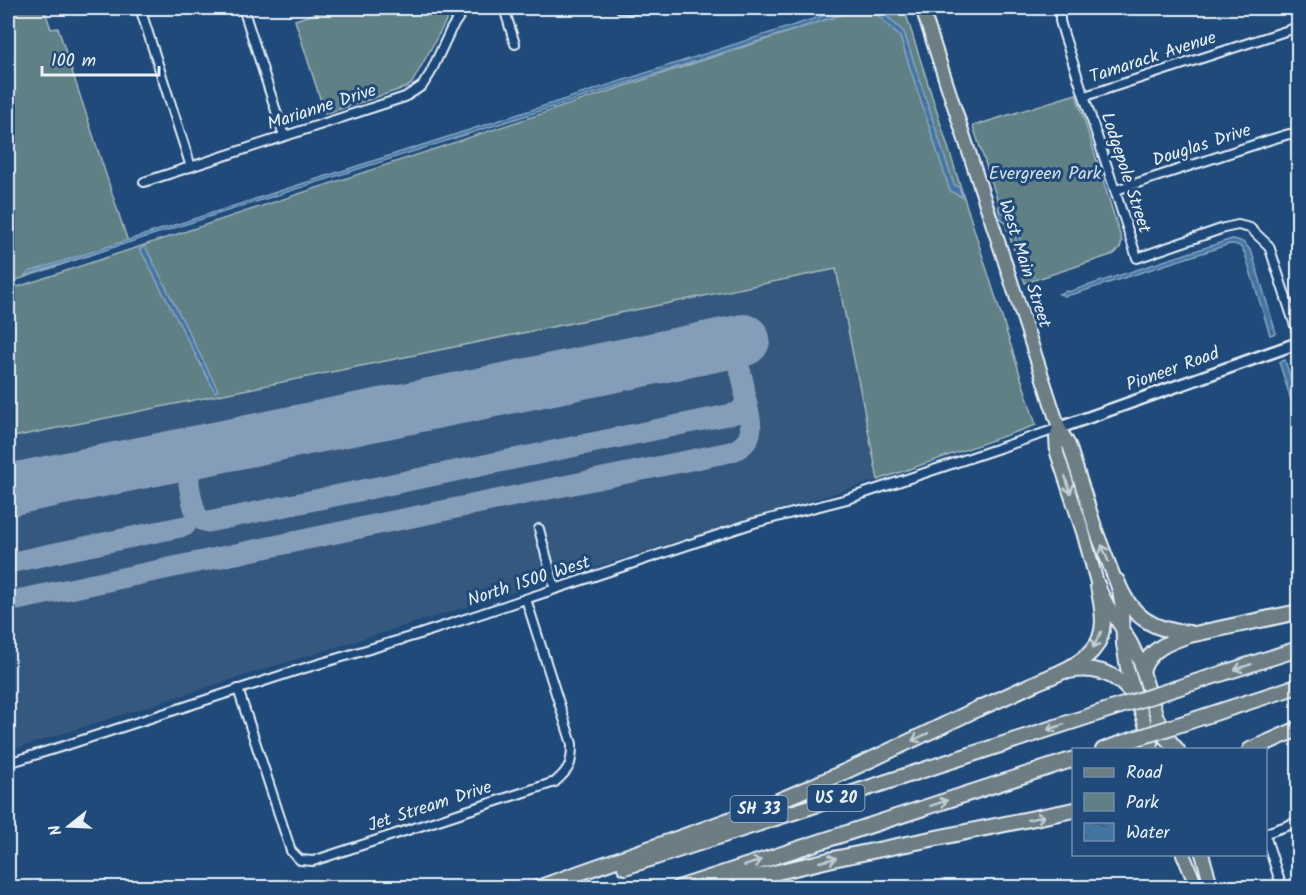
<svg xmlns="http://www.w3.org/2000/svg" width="1306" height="895" viewBox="0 0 1306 895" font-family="Kalam,sans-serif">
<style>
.built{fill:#35587e}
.green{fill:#5f8084;stroke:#a4b8be;stroke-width:1.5}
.water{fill:url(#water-ripples);stroke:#86a7c4;stroke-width:1.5}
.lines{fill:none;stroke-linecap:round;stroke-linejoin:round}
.taxiway{stroke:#849eb9;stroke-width:21}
.runway{stroke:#849eb9;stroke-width:52}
.street-casing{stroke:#e8f1f8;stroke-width:12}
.secondary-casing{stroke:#e8f1f8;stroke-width:15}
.primary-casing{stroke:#e8f1f8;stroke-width:16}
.highway-casing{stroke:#e8f1f8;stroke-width:18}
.street{stroke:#1f4a7a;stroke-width:8}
.secondary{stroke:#1f4a7a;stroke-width:10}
.primary{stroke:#6d7d84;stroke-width:12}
.highway{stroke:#6d7d84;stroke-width:14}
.highway-bridge-casing{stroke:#e8f1f8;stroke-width:18;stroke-linecap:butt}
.highway-bridge{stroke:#6d7d84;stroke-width:14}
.oneway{stroke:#c3ced5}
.labels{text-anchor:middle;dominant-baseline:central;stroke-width:6;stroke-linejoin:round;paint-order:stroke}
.shield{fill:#1f4a7a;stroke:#acbfd2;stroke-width:1.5}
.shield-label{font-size:16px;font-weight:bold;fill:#e8f1f8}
.street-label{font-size:18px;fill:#e8f1f8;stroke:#1f4a7a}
.park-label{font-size:18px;fill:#d3e0e7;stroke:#1f4a7a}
</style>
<defs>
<pattern id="water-ripples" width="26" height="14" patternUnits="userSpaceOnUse" patternTransform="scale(1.5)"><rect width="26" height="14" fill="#4475a1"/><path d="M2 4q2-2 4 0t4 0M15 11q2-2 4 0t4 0" fill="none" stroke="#455e76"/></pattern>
</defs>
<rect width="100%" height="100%" fill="#1f4a7a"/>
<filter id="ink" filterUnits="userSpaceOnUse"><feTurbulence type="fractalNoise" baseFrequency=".0167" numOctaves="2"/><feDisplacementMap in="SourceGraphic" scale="12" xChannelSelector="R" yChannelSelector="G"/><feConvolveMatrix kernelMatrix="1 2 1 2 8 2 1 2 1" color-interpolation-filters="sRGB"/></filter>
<g filter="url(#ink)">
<path class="built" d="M836 268 878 480 265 669 8 751V438Z"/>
<path class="green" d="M17 8H44L51 29 58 28 128 242 8 283V11Z
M333 8H453L412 83 407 87 325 114 295 20Z
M861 8H904L1036 425 878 480 836 269 8 438V290Z
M1076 94 1122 241 1120 248 1114 254 1025 283 973 126Z"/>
<path class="water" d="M847 8H862L24 276 29 272Z
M870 8H878L904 32 954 185 959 187 962 197 950 191 900 37Z
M998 208 1015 223 1029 269 1034 276 1028 278 1012 226 1001 219Z
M1232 239C1243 240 1247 245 1252 253L1276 333 1270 335 1245 254C1242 247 1239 244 1230 244L1077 293 1065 296 1059 294 1066 291 1068 292Z
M145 246 218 390 215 392 140 249Z
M1285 360 1298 402V422L1279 362Z"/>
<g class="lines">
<path class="taxiway" d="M207 449C198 453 191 460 189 471 187 479 193 512 199 518 202 521 204 521 208 522L737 413C742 410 744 407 745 402 747 393 740 366 735 358 730 351 722 348 714 346
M157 459C172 459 183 465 189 480
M8 563 185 526
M8 602 393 521 730 452C760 442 750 419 745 396"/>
<path class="runway" d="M8 490 744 340"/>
<g class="street-casing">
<path id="street" d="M140 8 191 167
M243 8 284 136
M504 8 515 44
M620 8 631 9 638 8
M1060 8V21L1064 35 1137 258 1224 228 1238 225 1250 228 1269 246 1298 335
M1085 96 1298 27
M144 182 405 97 422 86 430 74 451 29 465 8
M1116 190 1269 140 1289 134 1298 135
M539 529 555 589
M238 689 291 851 300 860 313 861 555 782C570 769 572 764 572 744L526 599
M8 763 64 746 295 671 420 634 754 523 847 499 1059 428
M1266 833 1298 822
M1266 838 1282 888"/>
</g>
<g class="secondary-casing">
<path id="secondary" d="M1059 428 1298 343"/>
</g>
<g class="primary-casing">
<path id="primary" d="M922 8 1059 428 1069 445 1097 533 1119 590 1122 608 1123 644 1127 668 1151 743
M1059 428 1056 438 1057 453 1083 532 1098 586 1109 608 1131 643 1140 662 1161 730
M1183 854 1197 888
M1202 854 1212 888"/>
</g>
<g class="highway-casing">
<path id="highway" d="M1117 581C1130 616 1153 631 1190 633
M1143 669C1149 649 1171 641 1190 635L1298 612
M1069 671C1101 665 1124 677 1139 705
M1177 688 1298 649
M1158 721 1164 735 1177 750
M1187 722 1298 686
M1103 750 1122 743
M1149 750 1150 738
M1250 750 1298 729
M625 867 1111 709
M538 888C616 859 696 834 773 803 842 775 908 742 975 710 995 702 1014 693 1033 684 1054 675 1076 668 1092 651 1109 632 1102 608 1098 586
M678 888 1074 759
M710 888 833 859 1074 810"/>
</g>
<use href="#street" class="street"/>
<use href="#secondary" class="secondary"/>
<use href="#primary" class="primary"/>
<use href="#highway" class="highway"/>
<g class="highway-bridge-casing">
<path id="highway-bridge" d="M1111 709 1177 688
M1122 743 1187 722"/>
</g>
<use href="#highway-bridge" class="highway-bridge"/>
</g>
<defs><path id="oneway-shaft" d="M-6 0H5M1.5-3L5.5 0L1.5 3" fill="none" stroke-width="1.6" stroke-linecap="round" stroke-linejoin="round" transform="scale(1.5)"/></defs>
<g class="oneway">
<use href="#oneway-shaft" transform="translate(1068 485) rotate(72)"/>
<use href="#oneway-shaft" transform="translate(1105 553) rotate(-112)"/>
<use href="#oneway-shaft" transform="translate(1097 640) rotate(117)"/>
<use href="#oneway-shaft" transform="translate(1243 667) rotate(162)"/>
<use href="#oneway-shaft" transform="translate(1056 727) rotate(162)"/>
<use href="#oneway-shaft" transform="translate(920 737) rotate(154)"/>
<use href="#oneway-shaft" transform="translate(939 803) rotate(-18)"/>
<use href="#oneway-shaft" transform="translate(1036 818) rotate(-12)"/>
<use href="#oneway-shaft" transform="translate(828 860) rotate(-13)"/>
<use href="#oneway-shaft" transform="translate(753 863) rotate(-18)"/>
</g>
</g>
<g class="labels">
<g class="shield">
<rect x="807.5" y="785" width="57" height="26" rx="4.5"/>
<rect x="730.5" y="796" width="57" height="26" rx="4.5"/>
</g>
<g class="shield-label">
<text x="836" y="798">US 20</text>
<text x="759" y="809">SH 33</text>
</g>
<g class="street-label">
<text transform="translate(1153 58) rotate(-18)">Tamarack Avenue</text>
<text transform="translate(322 108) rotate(-18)">Marianne Drive</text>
<text transform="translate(1202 146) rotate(-18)">Douglas Drive</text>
<text transform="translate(1125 173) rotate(72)">Lodgepole Street</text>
<text transform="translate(1024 264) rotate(72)">West Main Street</text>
<text transform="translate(1173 370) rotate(-20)">Pioneer Road</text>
<text transform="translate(529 582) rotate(-18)">North 1500 West</text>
<text transform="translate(430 807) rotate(-18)">Jet Stream Drive</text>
</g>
<g class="park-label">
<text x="1045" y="174">Evergreen Park</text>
</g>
</g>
<rect width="1306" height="895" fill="none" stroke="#1f4a7a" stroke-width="30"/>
<rect x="15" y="15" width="1276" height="865" fill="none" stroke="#e8f1f8" stroke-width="2" filter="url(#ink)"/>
<rect x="1072" y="748" width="195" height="108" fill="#1f4a7a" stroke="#6f8dac" stroke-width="1.5"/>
<rect x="1084" y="768" width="30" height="9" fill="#6d7d84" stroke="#6f8dac" stroke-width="1.5"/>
<text x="1126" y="778" font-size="18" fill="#e8f1f8">Road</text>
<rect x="1084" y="793" width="30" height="18" fill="#5f8084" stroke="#6f8dac" stroke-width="1.5"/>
<text x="1126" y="808" font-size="18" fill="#e8f1f8">Park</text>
<rect x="1084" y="823" width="30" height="18" fill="url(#water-ripples)" stroke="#6f8dac" stroke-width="1.5"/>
<text x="1126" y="838" font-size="18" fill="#e8f1f8">Water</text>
<g transform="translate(69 826) rotate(252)" stroke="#1f4a7a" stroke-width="4.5" paint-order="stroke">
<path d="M0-4.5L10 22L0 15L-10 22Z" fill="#e8f1f8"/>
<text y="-9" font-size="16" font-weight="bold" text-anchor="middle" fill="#e8f1f8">N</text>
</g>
<path d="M42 66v9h117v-9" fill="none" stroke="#e8f1f8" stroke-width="3"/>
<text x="51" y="66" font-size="18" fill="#e8f1f8" stroke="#1f4a7a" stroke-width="4.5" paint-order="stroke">100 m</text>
</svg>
